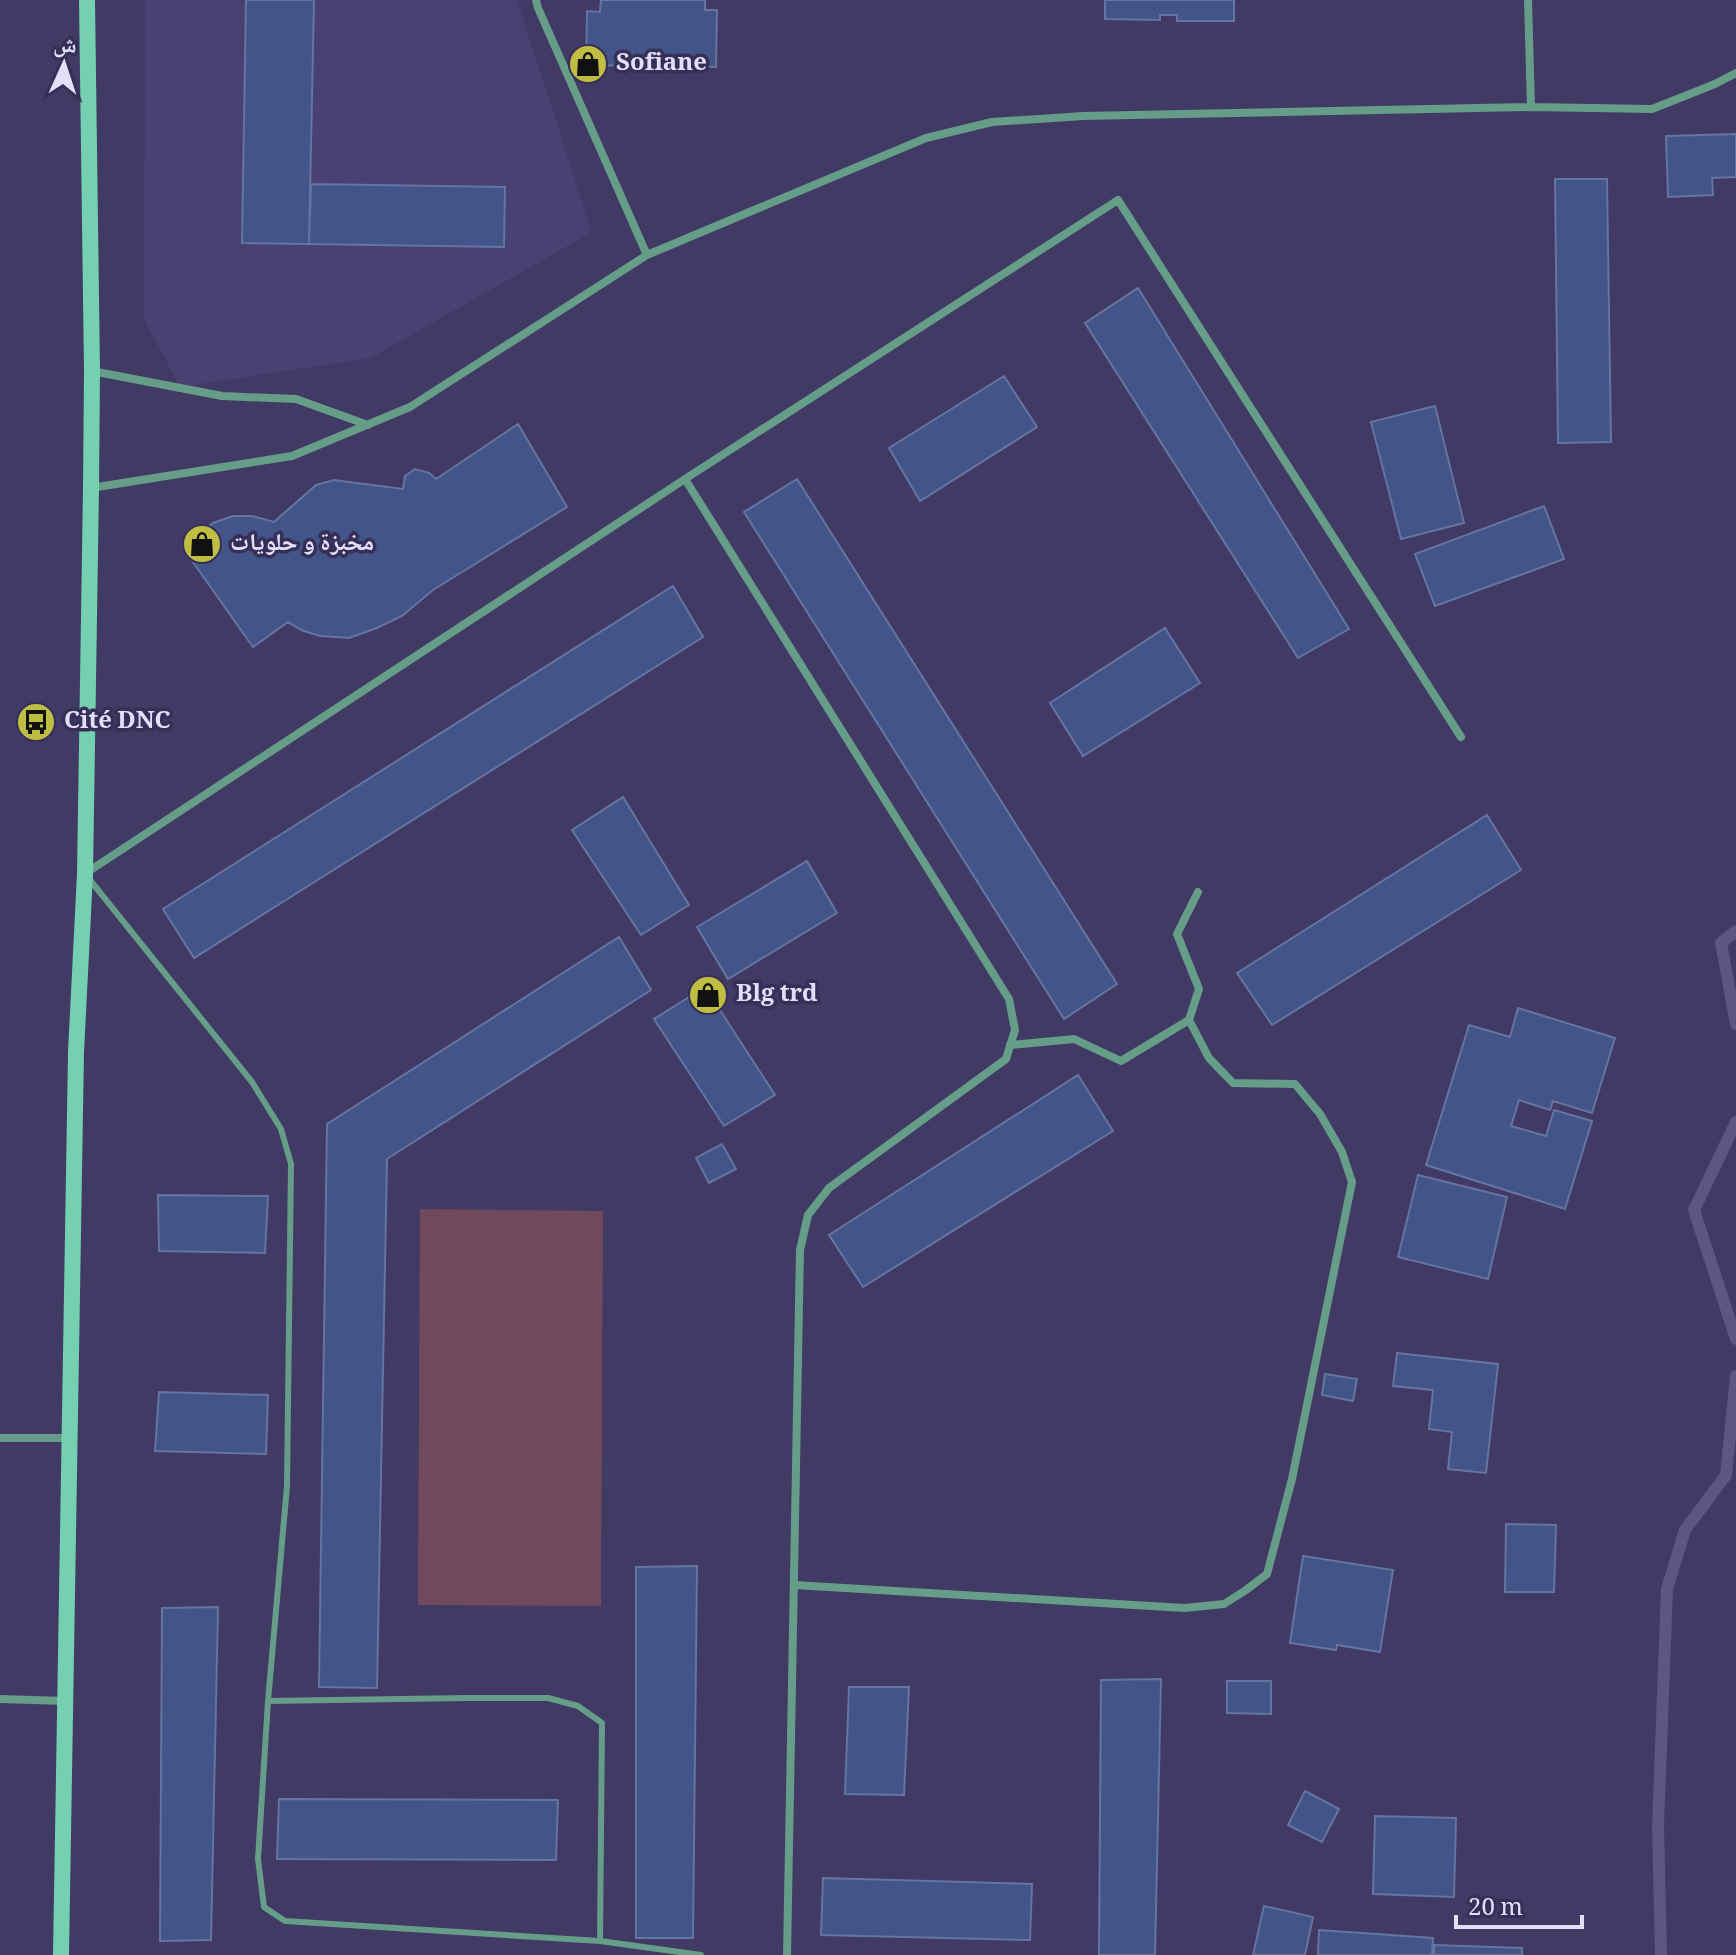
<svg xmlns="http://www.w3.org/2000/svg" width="1736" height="1955" viewBox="0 0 1736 1955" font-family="Georgia,'Noto Naskh Arabic',serif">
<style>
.built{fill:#494172}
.green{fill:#70495c}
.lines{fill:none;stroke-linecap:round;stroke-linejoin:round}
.stream{stroke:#5e5580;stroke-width:12}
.building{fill:#435488;stroke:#6574a0;stroke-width:2}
.service{stroke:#659d88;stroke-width:6}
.minor{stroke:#659d88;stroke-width:8}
.secondary{stroke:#74d0b0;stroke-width:16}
.labels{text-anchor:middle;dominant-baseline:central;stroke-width:7;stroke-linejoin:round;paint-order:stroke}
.poi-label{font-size:24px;font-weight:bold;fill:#e2e0f9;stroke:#363058;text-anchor:start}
</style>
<rect width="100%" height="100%" fill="#403a64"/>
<path class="built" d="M145 0H517L592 232 371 358 180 387 144 319Z"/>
<path class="green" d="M420 1209 603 1211 601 1606 418 1605Z"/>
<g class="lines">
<path class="stream" d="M1736 931 1721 943 1736 1024
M1736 1122 1694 1210 1736 1339
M1661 1955 1658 1826 1667 1589 1685 1530 1726 1475 1736 1376"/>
</g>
<path class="building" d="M246 0H314L309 244 242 243Z
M601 0H705V10H717L716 67 659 66V61H642V66L586 65 587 11 600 12Z
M1105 0H1234V21H1177V15H1160V20L1105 19Z
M1736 134V177L1712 178 1713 195 1668 197 1666 136Z
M1555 179H1607L1611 442 1558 443Z
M311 184 505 187 504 247 309 244Z
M1138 288 1349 629 1298 658 1085 323Z
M1004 376 1037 427 920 501 889 448Z
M1435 406 1464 523 1401 539 1371 422Z
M518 424 567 507 433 590 402 616 377 628 349 638 320 636 301 630 288 622 253 647 183 548 213 523 233 516H252L274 522 316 485 334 480 403 489 405 476 415 469 429 473 436 479Z
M797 479 1117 984 1064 1019 744 512Z
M1544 506 1564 559 1435 606 1415 554Z
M673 586 703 637 194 958 163 909Z
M1165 628 1200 683 1083 756 1050 703Z
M623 797 689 905 641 935 572 830Z
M1487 815 1521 870 1272 1025 1237 973Z
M807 861 837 913 728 979 697 927Z
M619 937 651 990 387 1159 377 1688 319 1687 327 1124Z
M705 987 775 1095 724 1126 654 1019Z
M1518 1008 1615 1038 1592 1113 1553 1101 1550 1110 1519 1100 1511 1126 1546 1136 1554 1110 1592 1121 1565 1209 1426 1165 1469 1025 1510 1037Z
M1078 1075 1113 1131 863 1287 829 1235Z
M722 1144 736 1169 709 1183 696 1158Z
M1418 1175 1507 1197 1488 1279 1398 1257Z
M158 1195 268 1196 265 1253 159 1251Z
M1397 1353 1498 1364 1486 1473 1448 1469 1452 1432 1429 1429 1433 1390 1393 1386Z
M1325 1374 1357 1379 1353 1401 1322 1395Z
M159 1392 268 1395 266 1454 155 1451Z
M1506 1524 1556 1525 1554 1592H1505Z
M1303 1556 1393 1570 1380 1652 1337 1645 1336 1650 1290 1643Z
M697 1566 693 1938H636V1567Z
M218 1607 211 1940 160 1941 162 1608Z
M1161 1679 1155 1955H1099L1101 1680Z
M1227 1681H1271V1714L1227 1713Z
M849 1687H909L904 1795 845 1794Z
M1305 1791 1339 1809 1322 1842 1288 1825Z
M279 1799 558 1800 556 1860 277 1859Z
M1375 1816 1456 1818 1454 1897 1373 1894Z
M823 1878 1032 1884 1030 1940 821 1935Z
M1264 1906 1313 1917 1305 1955H1253Z
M1319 1930 1433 1938 1432 1955H1318Z
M1434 1945 1522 1948V1955H1434Z"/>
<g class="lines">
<path class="service" d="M90 880 252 1082 281 1129 291 1164 287 1486 268 1701
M467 1698H548L578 1706 602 1723 600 1941 285 1921 264 1907 258 1859 268 1701Z
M600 1941 701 1955"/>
<path class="minor" d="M536 0 538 8 647 255
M1528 0 1531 107
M92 371 222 396 296 399 368 425
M685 479 1009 999 1015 1030 1006 1059 829 1188 808 1215 800 1250 787 1955
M91 488 292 456 410 407 647 255 926 138 992 122 1083 116 1531 107 1652 109 1715 84 1736 73
M86 873 685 479 1118 200 1461 737
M1010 1045 1074 1039 1121 1061 1189 1020 1199 989 1177 934 1198 892
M0 1438H70
M794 1585 1185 1608 1224 1604 1246 1590 1267 1574 1292 1479 1352 1182 1342 1152 1320 1114 1295 1084 1233 1083 1209 1058 1189 1020
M0 1699 65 1701"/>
<path class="secondary" d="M61 1955 76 1052 85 874 91 488 92 371 87 0"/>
</g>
<defs>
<g id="shop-disc" transform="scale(2)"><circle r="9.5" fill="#bfbe42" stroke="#363058"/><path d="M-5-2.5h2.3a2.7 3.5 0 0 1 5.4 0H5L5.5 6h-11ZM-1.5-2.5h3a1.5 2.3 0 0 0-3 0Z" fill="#111"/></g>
<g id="bus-disc" transform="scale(2)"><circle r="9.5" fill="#bfbe42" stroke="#363058"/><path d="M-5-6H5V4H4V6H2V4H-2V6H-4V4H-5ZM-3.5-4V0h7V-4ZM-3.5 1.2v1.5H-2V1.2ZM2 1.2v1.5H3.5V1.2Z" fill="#111"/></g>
</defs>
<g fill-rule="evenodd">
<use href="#shop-disc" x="588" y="64"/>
<use href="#shop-disc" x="202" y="544"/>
<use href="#bus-disc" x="36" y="722"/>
<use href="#shop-disc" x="708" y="995"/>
</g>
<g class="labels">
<g class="poi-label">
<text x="616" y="64">Sofiane</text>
<text x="230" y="544">مخبزة و حلويات</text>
<text x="64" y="722">Cité DNC</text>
<text x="736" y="995">Blg trd</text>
</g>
</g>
<g transform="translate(64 64) rotate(3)" stroke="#363058" stroke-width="6" paint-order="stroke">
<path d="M0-6L14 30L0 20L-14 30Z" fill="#e2e0f9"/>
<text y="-12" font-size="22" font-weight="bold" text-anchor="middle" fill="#e2e0f9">ش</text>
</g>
<path d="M1456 1915v12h126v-12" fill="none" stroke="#e2e0f9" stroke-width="4"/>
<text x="1468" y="1915" font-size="24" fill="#e2e0f9" stroke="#363058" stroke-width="6" paint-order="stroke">20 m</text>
</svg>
